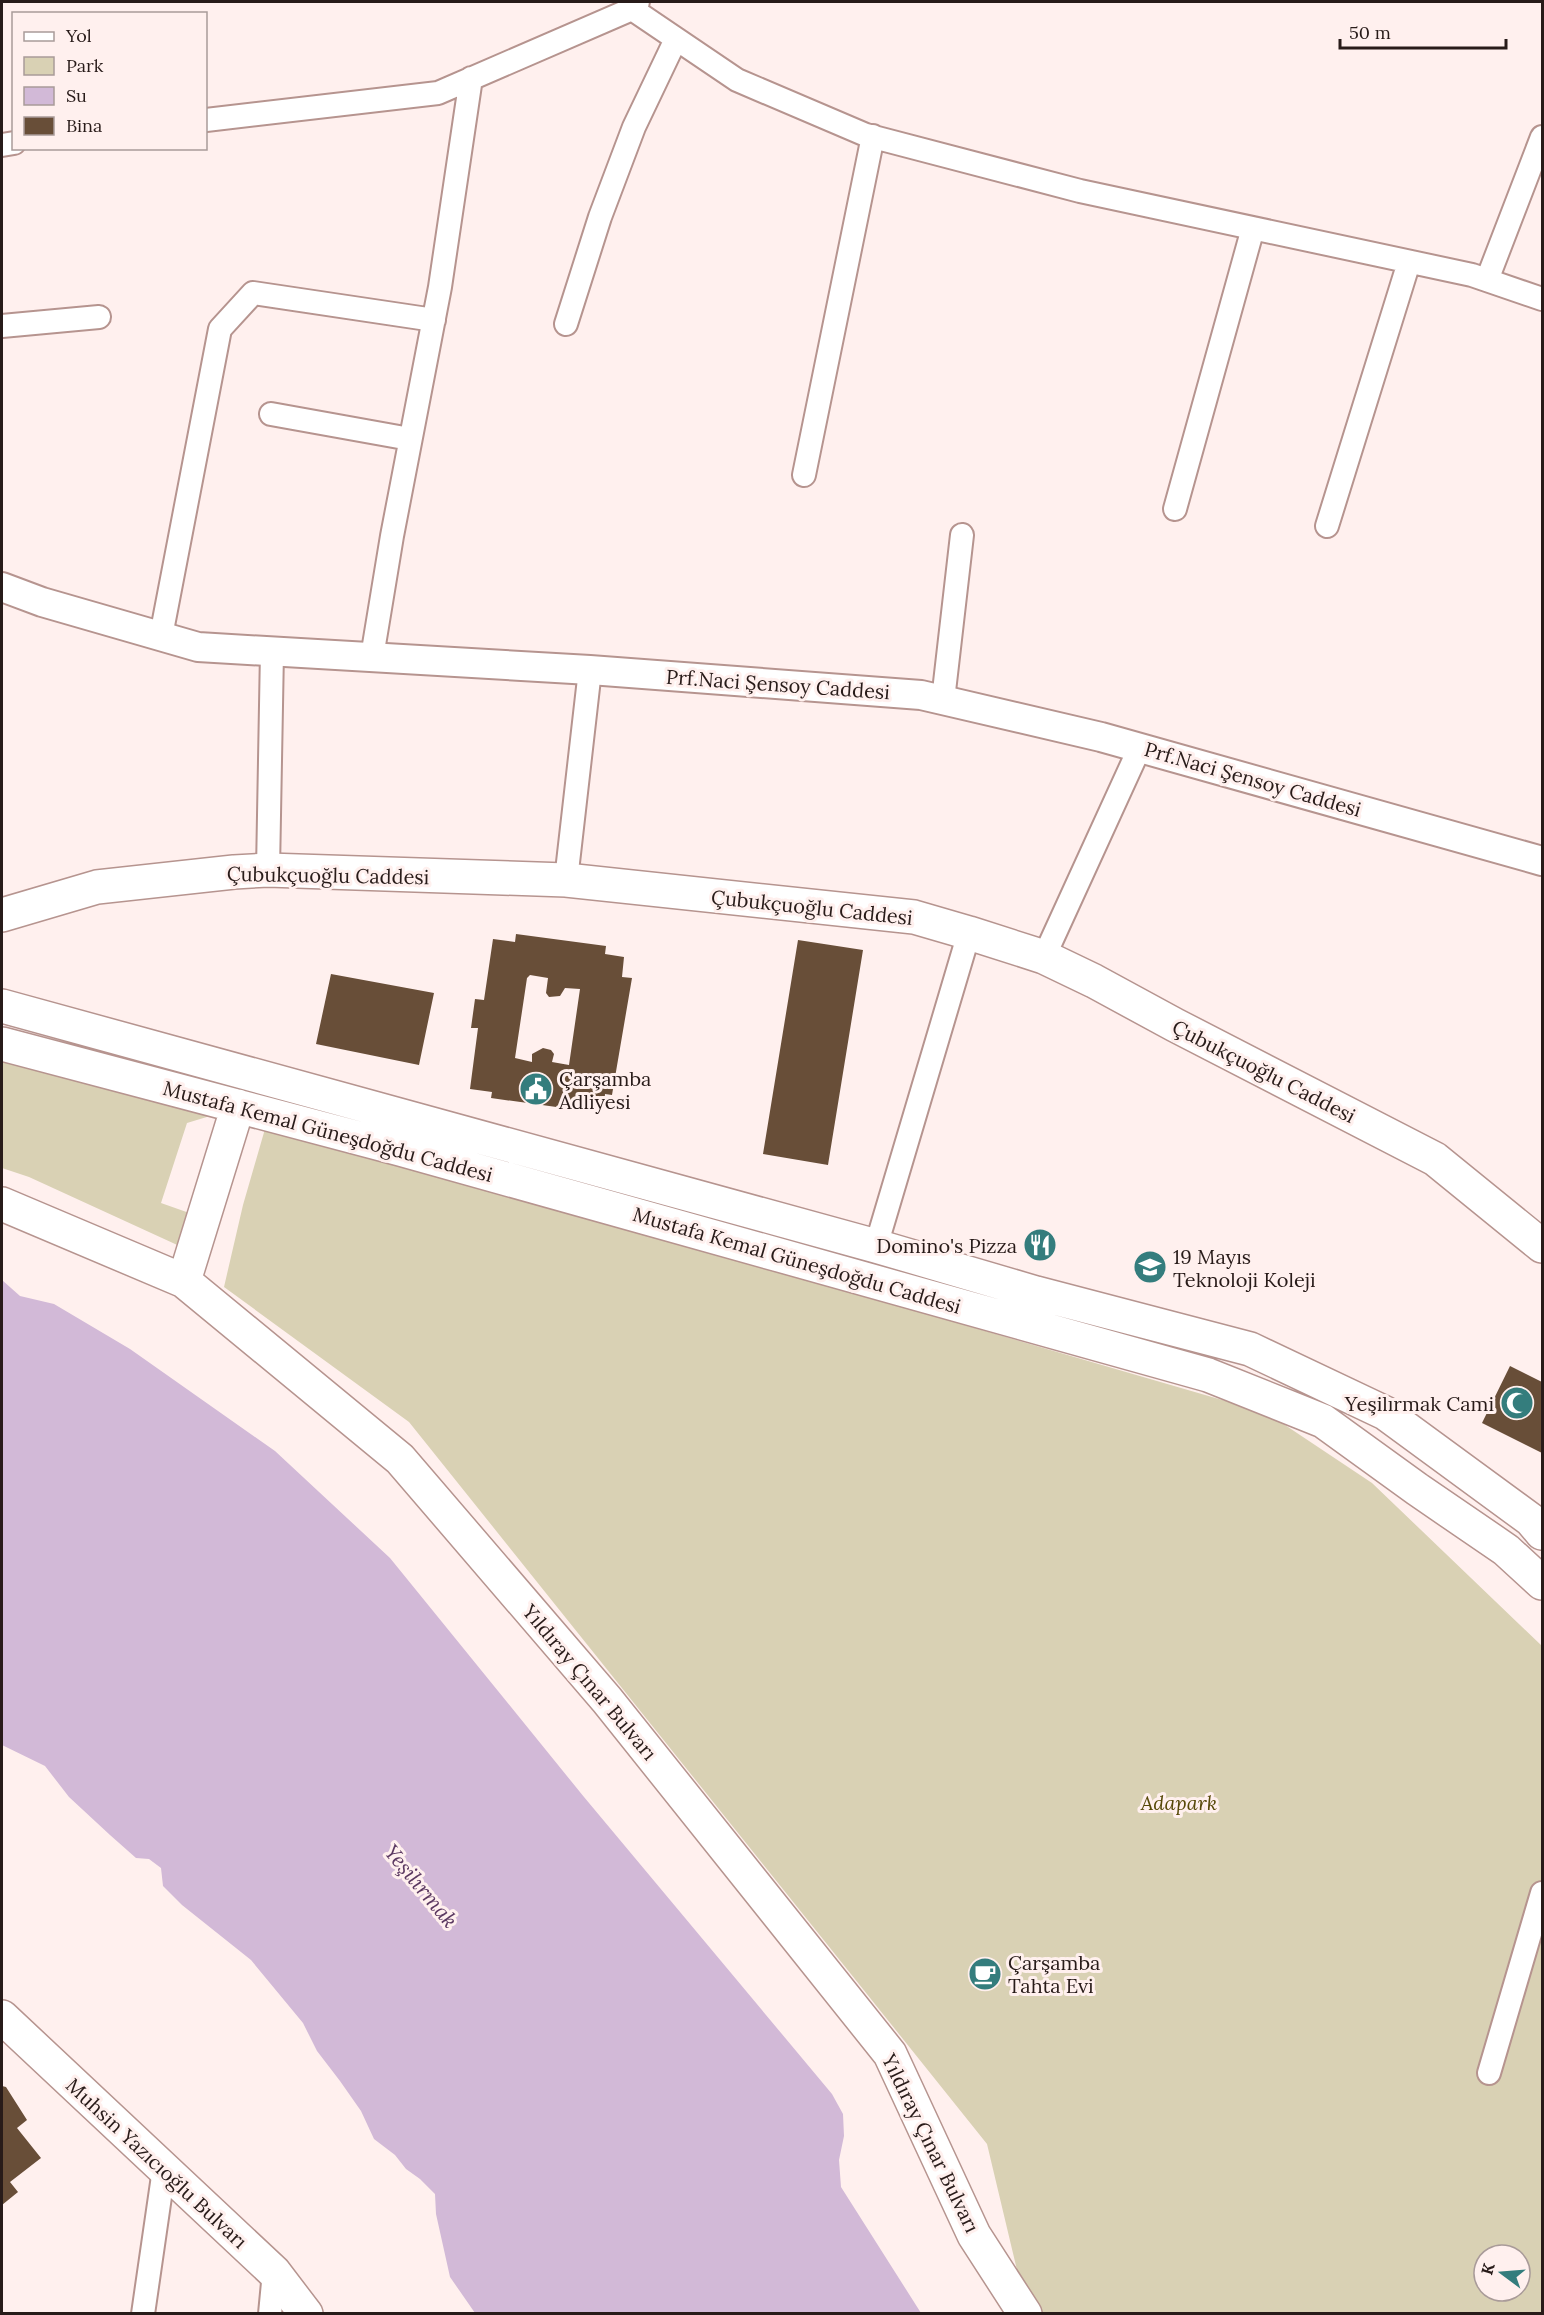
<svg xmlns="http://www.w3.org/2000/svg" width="1544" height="2315" viewBox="0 0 1544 2315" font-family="Lora,serif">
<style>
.green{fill:#d9d1b4;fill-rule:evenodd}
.water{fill:#d2b9d7}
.building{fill:#684e38;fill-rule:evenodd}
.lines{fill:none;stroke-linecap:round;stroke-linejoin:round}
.minor-casing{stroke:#b6948f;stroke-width:26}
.tertiary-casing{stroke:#b6948f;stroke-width:32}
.secondary-casing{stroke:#b6948f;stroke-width:36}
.minor{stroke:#fff;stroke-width:22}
.tertiary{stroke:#fff;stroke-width:28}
.secondary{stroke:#fff;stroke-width:33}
.labels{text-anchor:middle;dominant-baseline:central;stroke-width:6;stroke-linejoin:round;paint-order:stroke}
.street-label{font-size:20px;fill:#281b19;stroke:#fff0ee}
.poi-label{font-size:20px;fill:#281b19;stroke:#fff0ee;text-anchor:start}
.park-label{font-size:20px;font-style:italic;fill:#564807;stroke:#fff0ee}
.water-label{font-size:21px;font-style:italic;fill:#5b3861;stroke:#fff0ee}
</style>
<rect width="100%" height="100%" fill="#fff0ee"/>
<path class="green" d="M2 1056 190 1100 210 1116 187 1123 161 1203 195 1215 186 1249 29 1177 2 1168Z
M267 1122 1267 1413 1372 1483 1542 1646V2313H1040L1022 2291 987 2144 409 1422 224 1287 243 1205ZM1484 2255H1520V2291H1484Z"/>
<path class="water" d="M2 1280 20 1296 54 1304 130 1349 275 1451 390 1558 584 1797 832 2094 843 2114 844 2136 839 2160 841 2187 921 2313H475L450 2277 436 2214 435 2194 420 2179 406 2169 395 2155 374 2139 361 2111 340 2081 317 2051 303 2023 251 1960 182 1905 163 1886 161 1868 149 1859 136 1858 110 1835 69 1797 45 1766 2 1745Z"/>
<path class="building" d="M516 934 606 946 605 954 624 957 622 977 632 978 612 1095 605 1094 604 1107 586 1104 585 1111 491 1098 492 1092 470 1089 478 1028H471L475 999 484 1000 493 939 515 942ZM530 975 548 978 546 993 549 997 560 996 565 988 580 989 569 1065 552 1062 554 1054 551 1050 543 1048 532 1054V1062L515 1058 527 978Z
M798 940 863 950 828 1165 763 1154Z
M331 974 434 993 419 1065 316 1044Z
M1510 1366 1542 1382V1453L1482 1423Z
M2 2086 6 2087 27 2120 17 2128 41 2158 10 2182 18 2192 2 2205Z"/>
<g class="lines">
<g class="minor-casing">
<path id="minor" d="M632 9 737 80 866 135 1080 191 1472 275 1542 299
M206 120 438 93 632 9 638 2
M2 145 14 143
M1487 280 1542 137
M566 324 600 217 634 127 676 39
M2 326 99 317
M271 414 410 439
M804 475 873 136
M1175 509 1253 228
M1327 526 1409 262
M161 636 220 329 253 293 434 320
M372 657 392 536 440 287 471 78
M943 700 962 535
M268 870 272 651
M566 880 590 670
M1044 957 1140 747
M876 1246 969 933
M1489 2073 1542 1893
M143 2314 164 2169
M270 2314 274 2272"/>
</g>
<g class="tertiary-casing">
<path id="tertiary" d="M2 587 42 602 198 647 590 670 921 695 1101 737 1542 861"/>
</g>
<g class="secondary-casing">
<path id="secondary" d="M2 915 97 887 234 872 268 870 566 880 914 917 969 933 1044 957 1094 981 1175 1025 1435 1159 1542 1246
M2 1006 876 1246 1036 1293 1250 1349 1385 1413 1531 1520 1542 1533
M2 1044 400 1149 1208 1375 1323 1421 1417 1489 1506 1550 1542 1583
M2 1204 184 1281 400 1459 607 1700 890 2054 974 2235 1025 2314
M184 1281 238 1106
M2 2017 274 2272 306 2314"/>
</g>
<use href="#minor" class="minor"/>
<use href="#tertiary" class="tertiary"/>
<use href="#secondary" class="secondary"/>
</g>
<defs>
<g id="civic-disc" transform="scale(1.725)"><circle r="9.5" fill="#347d7d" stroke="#fff0ee"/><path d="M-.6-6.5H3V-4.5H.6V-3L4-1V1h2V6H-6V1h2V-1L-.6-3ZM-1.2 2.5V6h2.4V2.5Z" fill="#fff"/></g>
<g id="restaurant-disc" transform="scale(1.725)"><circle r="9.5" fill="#347d7d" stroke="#fff0ee"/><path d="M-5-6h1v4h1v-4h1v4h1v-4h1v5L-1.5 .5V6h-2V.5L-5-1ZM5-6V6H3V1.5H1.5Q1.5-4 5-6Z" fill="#fff"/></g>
<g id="school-disc" transform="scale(1.725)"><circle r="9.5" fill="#347d7d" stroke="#fff0ee"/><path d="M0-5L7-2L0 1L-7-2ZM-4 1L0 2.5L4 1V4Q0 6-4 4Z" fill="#fff"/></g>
<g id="mosque-disc" transform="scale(1.725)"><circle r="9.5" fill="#347d7d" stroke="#fff0ee"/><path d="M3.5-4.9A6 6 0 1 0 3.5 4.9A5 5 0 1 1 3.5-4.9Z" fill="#fff"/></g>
<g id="cafe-disc" transform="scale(1.725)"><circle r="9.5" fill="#347d7d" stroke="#fff0ee"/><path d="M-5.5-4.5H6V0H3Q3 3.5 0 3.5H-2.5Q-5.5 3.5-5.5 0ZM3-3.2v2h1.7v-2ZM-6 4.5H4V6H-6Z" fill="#fff"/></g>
</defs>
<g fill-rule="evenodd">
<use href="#civic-disc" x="536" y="1089"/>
<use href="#restaurant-disc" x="1040" y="1245"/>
<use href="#school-disc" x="1150" y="1267"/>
<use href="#mosque-disc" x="1517" y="1403"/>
<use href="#cafe-disc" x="985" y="1974"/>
</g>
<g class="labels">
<g class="street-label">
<text transform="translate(778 684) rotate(4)">Prf.Naci Şensoy Caddesi</text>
<text transform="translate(1253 779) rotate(16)">Prf.Naci Şensoy Caddesi</text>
<text transform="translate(328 875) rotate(1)">Çubukçuoğlu Caddesi</text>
<text transform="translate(812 907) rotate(6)">Çubukçuoğlu Caddesi</text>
<text transform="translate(1264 1071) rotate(27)">Çubukçuoğlu Caddesi</text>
<text transform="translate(328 1131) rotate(15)">Mustafa Kemal Güneşdoğdu Caddesi</text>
<text transform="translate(797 1260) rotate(16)">Mustafa Kemal Güneşdoğdu Caddesi</text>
<text transform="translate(590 1682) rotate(50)">Yıldıray Çınar Bulvarı</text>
<text transform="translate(931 2143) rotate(64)">Yıldıray Çınar Bulvarı</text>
<text transform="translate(157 2163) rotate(43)">Muhsin Yazıcıoğlu Bulvarı</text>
</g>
<g class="poi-label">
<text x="559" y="1078">Çarşamba<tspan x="559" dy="23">Adliyesi</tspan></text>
<text x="1017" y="1245" text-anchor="end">Domino's Pizza</text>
<text x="1173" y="1256">19 Mayıs<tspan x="1173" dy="23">Teknoloji Koleji</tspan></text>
<text x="1494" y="1403" text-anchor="end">Yeşilırmak Cami</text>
<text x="1008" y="1962">Çarşamba<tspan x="1008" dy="23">Tahta Evi</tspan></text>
</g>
<g class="park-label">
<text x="1179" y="1802">Adapark</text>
</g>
<g class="water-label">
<text transform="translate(421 1886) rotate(50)">Yeşilırmak</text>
</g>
</g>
<rect width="1544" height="2315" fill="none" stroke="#281b19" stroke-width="6"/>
<rect x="12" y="12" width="195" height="138" fill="#fff0ee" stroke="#a99b99" stroke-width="1.5"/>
<rect x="24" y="32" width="30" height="9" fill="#ffffff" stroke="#a99b99" stroke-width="1.5"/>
<text x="66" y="42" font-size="18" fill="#281b19">Yol</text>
<rect x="24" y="57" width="30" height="18" fill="#d9d1b4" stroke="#a99b99" stroke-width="1.5"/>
<text x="66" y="72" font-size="18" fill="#281b19">Park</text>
<rect x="24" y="87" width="30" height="18" fill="#d2b9d7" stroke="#a99b99" stroke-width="1.5"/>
<text x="66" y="102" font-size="18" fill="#281b19">Su</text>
<rect x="24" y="117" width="30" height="18" fill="#684e38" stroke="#a99b99" stroke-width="1.5"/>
<text x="66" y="132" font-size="18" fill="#281b19">Bina</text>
<g transform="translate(1502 2273) rotate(286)"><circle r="28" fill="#fff0ee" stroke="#a99b99" stroke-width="1.5"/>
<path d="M0-4.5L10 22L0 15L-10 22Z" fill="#347d7d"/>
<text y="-9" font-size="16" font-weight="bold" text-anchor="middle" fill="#281b19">K</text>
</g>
<path d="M1340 39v9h166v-9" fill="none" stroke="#281b19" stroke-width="3"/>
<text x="1349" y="39" font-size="18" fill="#281b19" stroke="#fff0ee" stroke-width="4.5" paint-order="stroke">50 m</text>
</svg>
